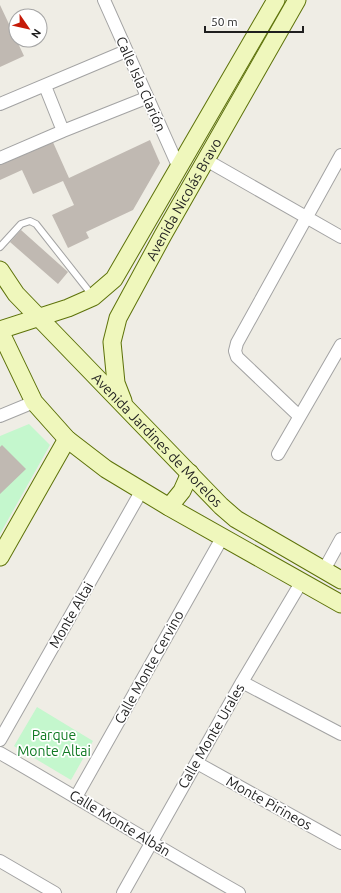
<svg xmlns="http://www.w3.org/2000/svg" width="341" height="893" viewBox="0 0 341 893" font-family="Ubuntu,sans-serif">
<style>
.park{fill:#c4f7cd}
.building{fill:#c0b9b2}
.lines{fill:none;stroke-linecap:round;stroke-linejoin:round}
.lane-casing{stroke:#a3a3a3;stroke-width:8}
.street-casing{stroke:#a3a3a3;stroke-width:14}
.secondary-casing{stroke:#5d7209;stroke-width:19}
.lane{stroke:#fff;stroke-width:6}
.street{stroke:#fff;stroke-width:12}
.secondary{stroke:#eff7bc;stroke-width:17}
.labels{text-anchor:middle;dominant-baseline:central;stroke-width:3.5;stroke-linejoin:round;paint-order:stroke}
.street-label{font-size:14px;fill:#1f1f1f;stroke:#fff}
.park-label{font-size:14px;fill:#107a23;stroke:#fff}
</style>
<rect width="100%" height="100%" fill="#efede5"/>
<path class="park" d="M29 424 50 445 0 534V436Z
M37 707 93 741 71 780 14 746Z"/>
<path class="building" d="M0 5 24 56 0 67Z
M52 140 69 178 150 140 160 163 133 210 86 232 89 238 68 248 52 215 74 205 63 181 33 194 22 170 0 180V164Z
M21 230 68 272 58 284 10 242Z
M2 445 26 469 0 494V447Z"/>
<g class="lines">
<g class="lane-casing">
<path id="lane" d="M0 247 21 224 30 221 36 224 92 295"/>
</g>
<g class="street-casing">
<path id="street" d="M104 0 179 168
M45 86 63 131
M0 104 126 51
M0 158 63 131 146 98
M206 160 341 237
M0 416 34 402
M299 416 237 357 235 351 237 343 341 155
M278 454 341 345
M324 570 341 539
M242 682 341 734
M0 740 142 490
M0 753C80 799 159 848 239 893
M197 763 341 843
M76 797 222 538
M0 861 55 893
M123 893 242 682 302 581"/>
</g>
<g class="secondary-casing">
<g id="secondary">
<path id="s1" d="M0 270 16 294 221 506 236 519 341 580"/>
<path d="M0 330 68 308 93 297 114 279 276 0"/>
<path d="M0 331 34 402 67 439 106 469 169 507 341 604"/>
<path id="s2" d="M123 401 116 383 112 342 118 318 163 235 297 0"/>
<path d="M169 507 182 491 190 473"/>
<path d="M0 557 67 439"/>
</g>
</g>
<use href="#lane" class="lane"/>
<use href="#street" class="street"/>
<use href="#secondary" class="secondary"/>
</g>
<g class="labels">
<g class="street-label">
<text transform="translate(141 84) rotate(66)">Calle Isla Clarión</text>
<text stroke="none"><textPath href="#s2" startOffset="221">Avenida Nicolás Bravo</textPath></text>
<text stroke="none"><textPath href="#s1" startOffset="232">Avenida Jardines de Morelos</textPath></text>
<text transform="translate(71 615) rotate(-60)">Monte Altai</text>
<text transform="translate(149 667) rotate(-61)">Calle Monte Cervino</text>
<text transform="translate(211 736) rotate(-60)">Calle Monte Urales</text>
<text transform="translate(269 803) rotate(29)">Monte Pirineos</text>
<text transform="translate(120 823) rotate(31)">Calle Monte Albán</text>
</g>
<g class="park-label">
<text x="54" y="735">Parque<tspan x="54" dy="16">Monte Altai</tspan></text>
</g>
</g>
<g transform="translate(28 28) rotate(124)"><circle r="19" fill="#ffffff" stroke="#a5a5a5"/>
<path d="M0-3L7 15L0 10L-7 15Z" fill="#c51a08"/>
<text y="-6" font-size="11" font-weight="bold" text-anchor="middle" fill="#1f1f1f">N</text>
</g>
<path d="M205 26v6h98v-6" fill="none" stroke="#1f1f1f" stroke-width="2"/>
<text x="211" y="26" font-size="12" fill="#1f1f1f" stroke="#ffffff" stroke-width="3" paint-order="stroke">50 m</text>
</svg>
